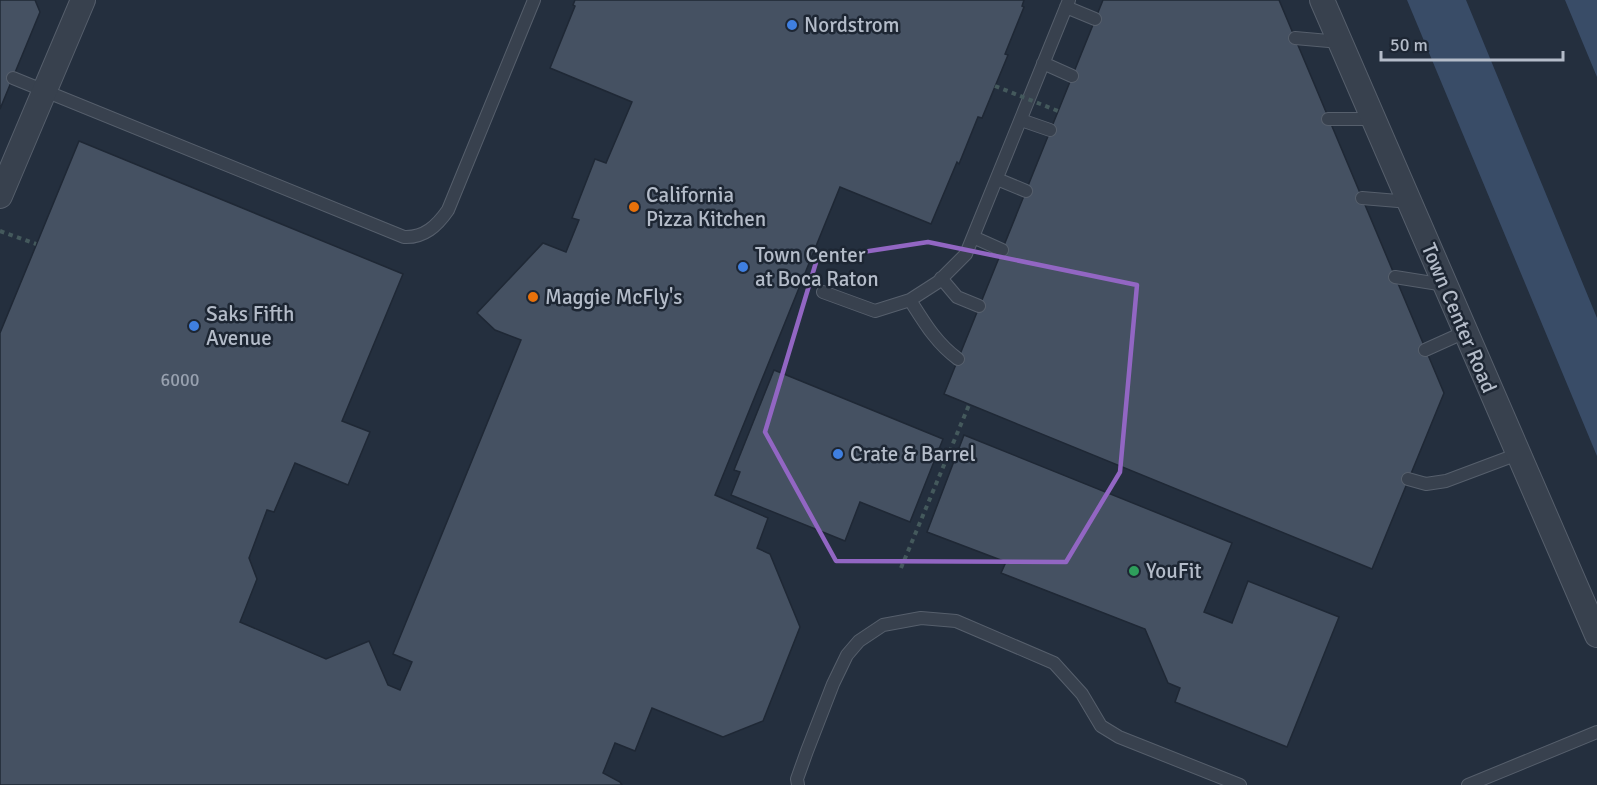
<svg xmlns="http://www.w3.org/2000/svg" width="1597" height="785" viewBox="0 0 1597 785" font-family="Signika,sans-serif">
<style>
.water{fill:#394c67}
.building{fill:#455162;stroke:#1f2835;stroke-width:1.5}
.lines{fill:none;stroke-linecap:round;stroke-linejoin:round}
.service-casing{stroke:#565f6c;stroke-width:14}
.minor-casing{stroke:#565f6c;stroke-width:26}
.path{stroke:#44595c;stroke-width:4;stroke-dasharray:4.5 4.5;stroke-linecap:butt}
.service{stroke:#38414e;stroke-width:12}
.minor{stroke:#38414e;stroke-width:24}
.path-bridge{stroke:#44595c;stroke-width:4;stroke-dasharray:4.5 4.5;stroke-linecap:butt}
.marked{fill:none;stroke:#9266c3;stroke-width:4.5;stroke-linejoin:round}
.shop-dot{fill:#3f7fe0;stroke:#1d2633;stroke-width:2}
.food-dot{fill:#e8710a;stroke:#1d2633;stroke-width:2}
.leisure-dot{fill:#2e9e5b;stroke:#1d2633;stroke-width:2}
.labels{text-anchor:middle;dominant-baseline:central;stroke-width:5;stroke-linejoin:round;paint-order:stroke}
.number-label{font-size:18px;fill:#98a1af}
.poi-label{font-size:21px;fill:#b4bcc9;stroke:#1d2633;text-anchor:start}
.street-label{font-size:21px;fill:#b4bcc9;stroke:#1d2633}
</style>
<rect width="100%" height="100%" fill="#242f3e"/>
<path class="water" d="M1407 0H1466L1597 318V456Z
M1565 0H1597V77Z"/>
<path class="building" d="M0 0H35L40 12 0 109Z
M575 0H1024L1022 6 1024 7 1005 54 1008 55 982 118 978 117 959 164 957 162 931 224 840 187 715 495 768 518 757 548 770 554 800 627 763 721 723 737 652 708 635 751 615 743 603 773 620 782 622 785H0V333L79 141 403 274 342 421 370 432 348 485 295 463 274 512 267 510 249 558 257 579 240 622 326 659 369 641 388 685 400 690 412 662 393 654 521 340 495 330 477 313 543 243 566 252 579 220 572 218 595 159 606 163 632 102 550 68 575 6 573 5Z
M1103 0H1279L1444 393 1372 569 944 394Z
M774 370 943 439 910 522 860 502 845 541 731 495 740 472 734 470Z
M964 435 1232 543 1204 612 1232 623 1248 581 1339 617 1287 747 1175 702 1180 688 1168 683 1145 629 1001 573 1006 562 927 532Z"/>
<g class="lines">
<g class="service-casing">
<path id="service" d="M1066 7 1095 19
M1295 38 1340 42
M1043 63 1072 76
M13 78 404 237C424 238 437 226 448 210L534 0
M1328 119H1373
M1021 120 1050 130
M997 179 1026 191
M1362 198 1410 202
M973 237 1002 250
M1395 277 1445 285
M941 278 957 297 979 306
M823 292 875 311 910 300 938 282 966 254 1069 0
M910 300C924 322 936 343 958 359
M1425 350 1465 332
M1408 479 1426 484 1446 481 1518 454
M798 785 797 779 807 751 833 684 847 655 859 641 883 625 921 618 956 621 1054 663 1082 694 1101 726 1119 737 1240 785
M1468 785 1597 732"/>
</g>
<g class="minor-casing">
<path id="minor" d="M1322 0 1597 635
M0 196 83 0"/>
</g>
<path class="path" d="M0 231 36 244
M901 568 969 405"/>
<use href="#service" class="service"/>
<use href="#minor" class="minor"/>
<path class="path-bridge" d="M995 86 1058 111"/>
</g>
<path class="marked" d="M928 242 1137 285 1120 472 1066 562 836 561 765 432 817 259Z"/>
<g class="shop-dot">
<circle cx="792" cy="25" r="6"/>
<circle cx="743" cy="267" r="6"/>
<circle cx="194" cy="326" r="6"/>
<circle cx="838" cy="454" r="6"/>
</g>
<g class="food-dot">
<circle cx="634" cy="207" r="6"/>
<circle cx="533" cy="297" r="6"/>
</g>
<circle class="leisure-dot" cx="1134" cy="571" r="6"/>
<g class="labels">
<g class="number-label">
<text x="180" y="380">6000</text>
</g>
<g class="poi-label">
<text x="804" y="25">Nordstrom</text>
<text x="646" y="195">California<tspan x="646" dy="24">Pizza Kitchen</tspan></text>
<text x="755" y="255">Town Center<tspan x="755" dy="24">at Boca Raton</tspan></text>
<text x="545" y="297">Maggie McFly's</text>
<text x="206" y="314">Saks Fifth<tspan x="206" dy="24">Avenue</tspan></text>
<text x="850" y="454">Crate &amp; Barrel</text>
<text x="1146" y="571">YouFit</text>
</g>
<g class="street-label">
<text transform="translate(1459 318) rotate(67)">Town Center Road</text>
</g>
</g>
<path d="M1381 51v9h182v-9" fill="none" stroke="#b4bcc9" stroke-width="3"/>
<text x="1390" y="51" font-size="18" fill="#b4bcc9" stroke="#1d2633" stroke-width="4.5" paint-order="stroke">50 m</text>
</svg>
